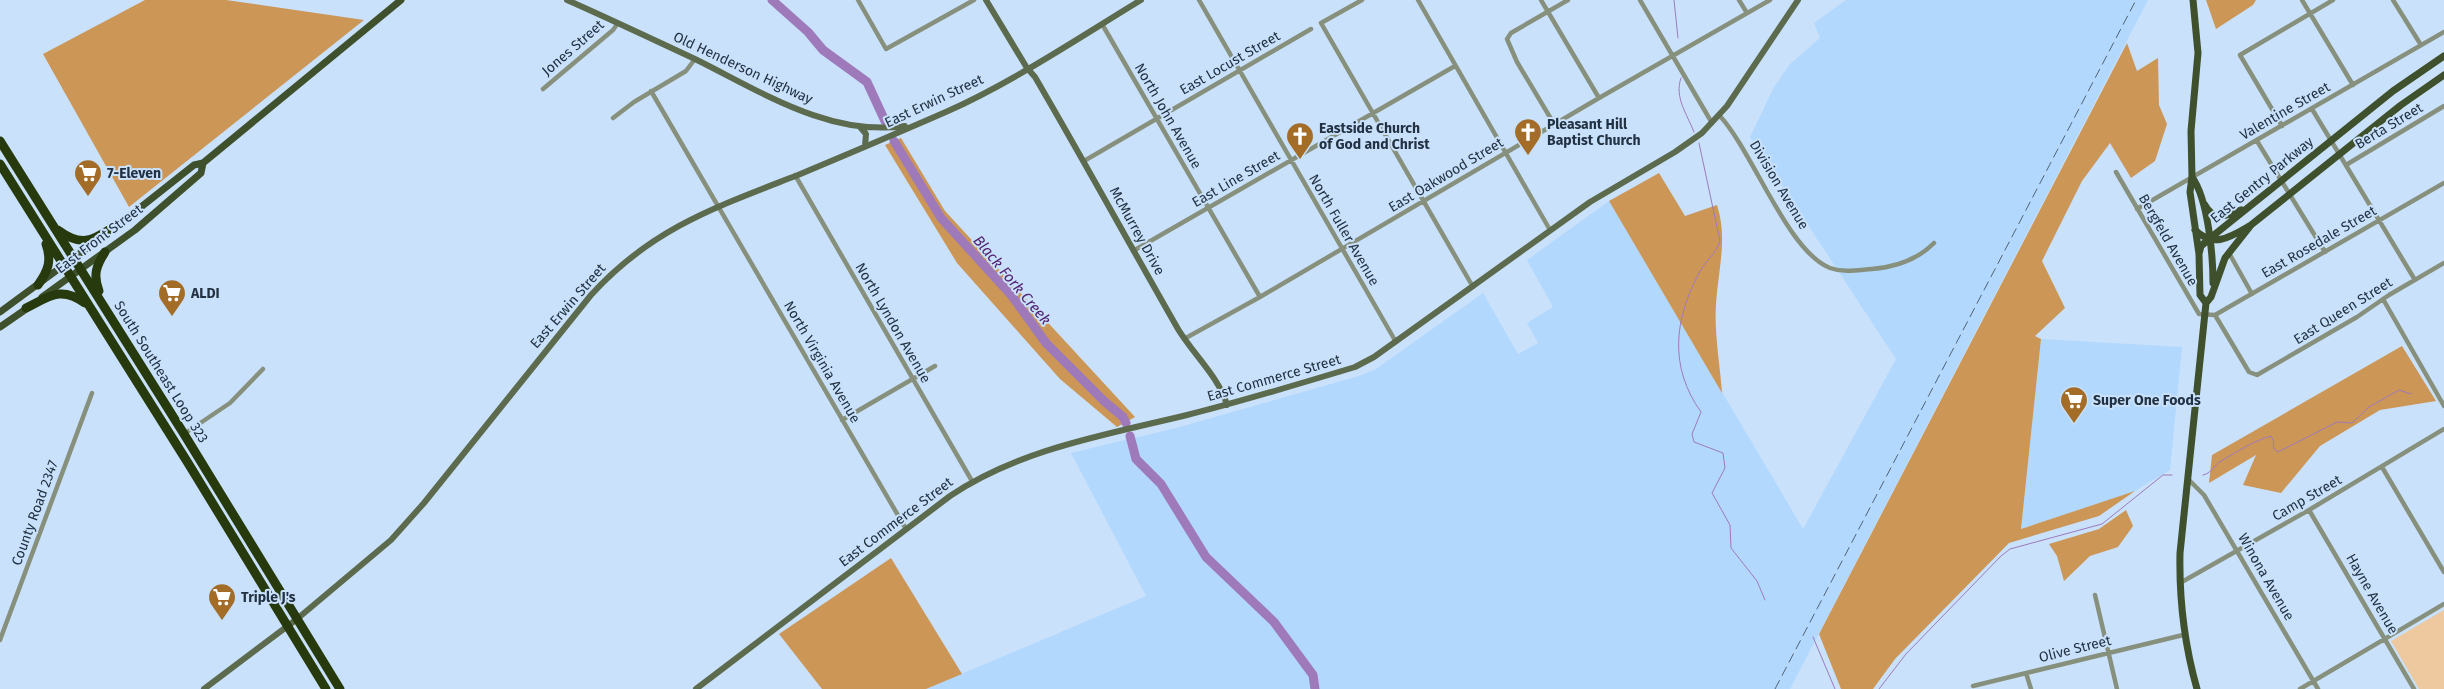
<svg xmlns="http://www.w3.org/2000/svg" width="2444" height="689" viewBox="0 0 2444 689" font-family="'Fira Sans',sans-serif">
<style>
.built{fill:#b3d8fe}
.green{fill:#eec99f}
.forest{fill:#cc9657}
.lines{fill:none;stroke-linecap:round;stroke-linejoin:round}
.stream{stroke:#9e7abb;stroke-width:1}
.river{stroke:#9e7abb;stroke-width:9}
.street{stroke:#86907c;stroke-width:4.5}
.secondary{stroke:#5c6b4d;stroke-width:6}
.primary{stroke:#3f502c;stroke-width:7}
.highway{stroke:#273a0d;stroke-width:9}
.rail{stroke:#506375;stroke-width:1;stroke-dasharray:10 5;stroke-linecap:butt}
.labels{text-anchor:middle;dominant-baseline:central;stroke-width:4;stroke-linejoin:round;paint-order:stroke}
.street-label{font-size:14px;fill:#223242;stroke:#c9e1fb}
.poi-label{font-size:14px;font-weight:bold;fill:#223242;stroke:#c9e1fb;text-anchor:start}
.water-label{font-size:15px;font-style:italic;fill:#522170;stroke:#c9e1fb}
</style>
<rect width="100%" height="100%" fill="#c9e1fb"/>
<path class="built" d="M1846 0H2148L1790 689H926L1146 596 1071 453 1176 428 1359 376 1376 369 1483 293 1518 354 1538 343 1527 323 1553 307 1527 260 1609 201 1803 529 1896 359 1750 137 1774 87 1790 64 1820 38 1814 23Z
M2041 339 2182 347 2170 470 2135 491 2021 529Z"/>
<path class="green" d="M2444 610V689H2419L2391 641Z"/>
<path class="forest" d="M145 0H226L364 20 129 207 43 54Z
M2206 0H2256L2253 5 2216 29Z
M2127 43 2137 71 2158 58 2159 105 2167 124 2155 161 2131 178 2110 143 2082 181 2042 261 2065 308 2035 336 2041 339 2021 529 2135 491 2099 516 2009 543 1895 659 1873 689H1841L1819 634Z
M901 138 945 211 1135 417 1117 427 1060 379 957 263 885 145Z
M1659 173 1685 216 1717 205C1728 239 1718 270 1716 304 1714 333 1720 364 1722 393L1609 201Z
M2402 346 2436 401 2380 410 2320 446 2281 493 2243 485 2256 455 2209 483 2212 455Z
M2126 510 2133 526 2118 547 2090 556 2064 581 2057 556 2049 544 2099 529Z
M891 558 962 674 926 689H822L779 634Z"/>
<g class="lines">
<path class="stream" d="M1674 0 1678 38
M1681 78C1674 97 1687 114 1694 132
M1699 143 1720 241C1716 254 1705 261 1699 273 1674 320 1669 367 1701 412L1692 434 1694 442 1723 453 1725 468 1712 493 1730 525 1731 548 1757 581 1765 600
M2203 475C2211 474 2214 465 2221 461 2237 452 2253 441 2271 436L2274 442 2273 448 2278 452 2337 422 2352 423 2369 407 2399 390 2411 394
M1813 637 1835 689
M1879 689 1906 654 2001 556 2010 549 2102 524 2163 475H2172"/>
<path class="river" d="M772 0 808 32 823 50 867 82 885 121
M894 141 941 218 1012 296 1046 343 1104 401 1123 417 1126 423
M1130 436 1136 459 1161 484 1206 557 1274 622 1313 675 1315 689"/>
<path class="street" d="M858 0 886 49 974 0
M1199 0 1396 342
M1362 0 1321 23 1473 287
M1418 0 1550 230
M1541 0 1599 98
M1640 0 1712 123
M1739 0 1747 13
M2302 0 2353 85
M2393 0 2421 45
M1102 24 1260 297
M543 89 613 30 618 23
M651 91 906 529
M2312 109 2415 280
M1719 115C1753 151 1787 251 1830 268 1844 273 1858 270 1872 269 1896 267 1917 260 1934 243
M613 118 634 102 686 71 695 59
M1554 124 1517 62 1507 39 1511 33 1568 0
M2282 126 2240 55 2333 0
M2257 141 2325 252
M1084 161 1311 29
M2346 165 2444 106
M2116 172 2199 314 2215 315 2444 183
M795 175 972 481
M2137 209 2444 32
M1133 251 1455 66
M2229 253 2252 294
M2383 299 2444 406
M2215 315 2249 372 2257 375 2357 317 2389 295 2444 263
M1184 339 1260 297 1599 98 1770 0
M842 420 935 366
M184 434 230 403 263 369
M2382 467 2444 572
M2189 480 2204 495 2318 689
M2309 510 2414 689
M2180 583 2309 510 2444 429
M2095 595 2117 689
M0 640 92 393
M2026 673 2031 689
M1973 686 2183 635
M2300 689 2444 604"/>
<path class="secondary" d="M567 0C610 19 652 39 695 59 760 91 829 137 905 126
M986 0 1027 68 1035 77C1084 161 1130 245 1178 329 1193 354 1219 377 1227 405
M860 127 866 134 865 146
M204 689 297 619 391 540 424 503 591 295C652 228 716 207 798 175 848 154 898 133 948 111 1013 82 1080 37 1141 0
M696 689 950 496C1020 449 1105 435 1187 415 1243 401 1299 384 1355 367L1374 357 1590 202 1675 152 1702 133 1727 106 1798 0"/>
<path class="primary" d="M2193 0 2198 53 2191 131 2192 177 2190 192 2199 254 2200 295 2206 303
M2192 177C2208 199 2213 255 2213 283
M2205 205C2213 221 2227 216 2241 210
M117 226 194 165 203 163 401 0
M2195 230C2214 249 2232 236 2251 225L2401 105 2444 75
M2199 254 2201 246 2209 239 2393 91 2444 56
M42 297 135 230 201 173 203 163
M0 312 102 237
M0 327 29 307
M2197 689C2184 643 2179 601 2180 553L2206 303 2211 297 2225 258 2251 225"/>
<path class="highway" d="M0 141 184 434 340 689
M0 164 188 463 326 689
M58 230C85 250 95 238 120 223
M38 285C48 271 52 261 46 244
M99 291C93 275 96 266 105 252
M26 308C50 296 61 286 85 303"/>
<path class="rail" d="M1775 689 2136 0"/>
</g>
<defs>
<g id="church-pin" transform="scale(1.4375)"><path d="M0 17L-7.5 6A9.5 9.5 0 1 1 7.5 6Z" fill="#a36d27" stroke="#c9e1fb"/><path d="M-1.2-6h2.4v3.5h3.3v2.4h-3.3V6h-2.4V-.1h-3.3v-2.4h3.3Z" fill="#fff"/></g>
<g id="supermarket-pin" transform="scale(1.4375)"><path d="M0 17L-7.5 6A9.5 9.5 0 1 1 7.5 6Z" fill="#a36d27" stroke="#c9e1fb"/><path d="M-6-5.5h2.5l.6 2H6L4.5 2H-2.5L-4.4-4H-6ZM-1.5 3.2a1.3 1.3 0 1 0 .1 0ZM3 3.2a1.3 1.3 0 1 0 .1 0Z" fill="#fff"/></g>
</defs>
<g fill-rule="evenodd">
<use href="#church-pin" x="1528" y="132"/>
<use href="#church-pin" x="1300" y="136"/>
<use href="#supermarket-pin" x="88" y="173"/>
<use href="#supermarket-pin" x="172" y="293"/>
<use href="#supermarket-pin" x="2074" y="400"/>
<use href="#supermarket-pin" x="222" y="597"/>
</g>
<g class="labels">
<g class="street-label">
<text transform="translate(573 48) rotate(-41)">Jones Street</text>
<text transform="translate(1230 63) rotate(-30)">East Locust Street</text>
<text transform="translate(743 68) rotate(25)">Old Henderson Highway</text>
<text transform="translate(934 101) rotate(-25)">East Erwin Street</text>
<text transform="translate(2285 111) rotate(-30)">Valentine Street</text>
<text transform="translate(1168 116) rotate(60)">North John Avenue</text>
<text transform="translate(2389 126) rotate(-31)">Berta Street</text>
<text transform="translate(1446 175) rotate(-31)">East Oakwood Street</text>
<text transform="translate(1236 179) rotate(-30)">East Line Street</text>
<text transform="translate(2262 180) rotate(-39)">East Gentry Parkway</text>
<text transform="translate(1779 185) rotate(59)">Division Avenue</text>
<text transform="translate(1344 230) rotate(60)">North Fuller Avenue</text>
<text transform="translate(1137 231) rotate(61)">McMurrey Drive</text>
<text transform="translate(99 239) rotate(-37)">East Front Street</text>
<text transform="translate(2168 240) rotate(60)">Bergfeld Avenue</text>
<text transform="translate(2319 242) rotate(-30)">East Rosedale Street</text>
<text transform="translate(568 306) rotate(-49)">East Erwin Street</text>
<text transform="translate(2343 311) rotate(-32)">East Queen Street</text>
<text transform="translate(893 323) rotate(60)">North Lyndon Avenue</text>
<text transform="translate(822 362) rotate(60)">North Virginia Avenue</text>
<text transform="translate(161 372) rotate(58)">South Southeast Loop 323</text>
<text transform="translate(1274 378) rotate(-16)">East Commerce Street</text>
<text transform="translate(2307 498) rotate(-30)">Camp Street</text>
<text transform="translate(35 513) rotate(-70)">County Road 2347</text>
<text transform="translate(896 522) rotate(-37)">East Commerce Street</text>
<text transform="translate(2266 577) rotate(60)">Winona Avenue</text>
<text transform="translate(2372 594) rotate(60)">Hayne Avenue</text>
<text transform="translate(2075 649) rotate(-14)">Olive Street</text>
</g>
<g class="poi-label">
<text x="1547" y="124">Pleasant Hill<tspan x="1547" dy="16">Baptist Church</tspan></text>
<text x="1319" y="128">Eastside Church<tspan x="1319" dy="16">of God and Christ</tspan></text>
<text x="107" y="173">7-Eleven</text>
<text x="191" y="293">ALDI</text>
<text x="2093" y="400">Super One Foods</text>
<text x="241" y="597">Triple J's</text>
</g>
<g class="water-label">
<text transform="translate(1012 280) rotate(50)">Black Fork Creek</text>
</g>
</g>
</svg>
